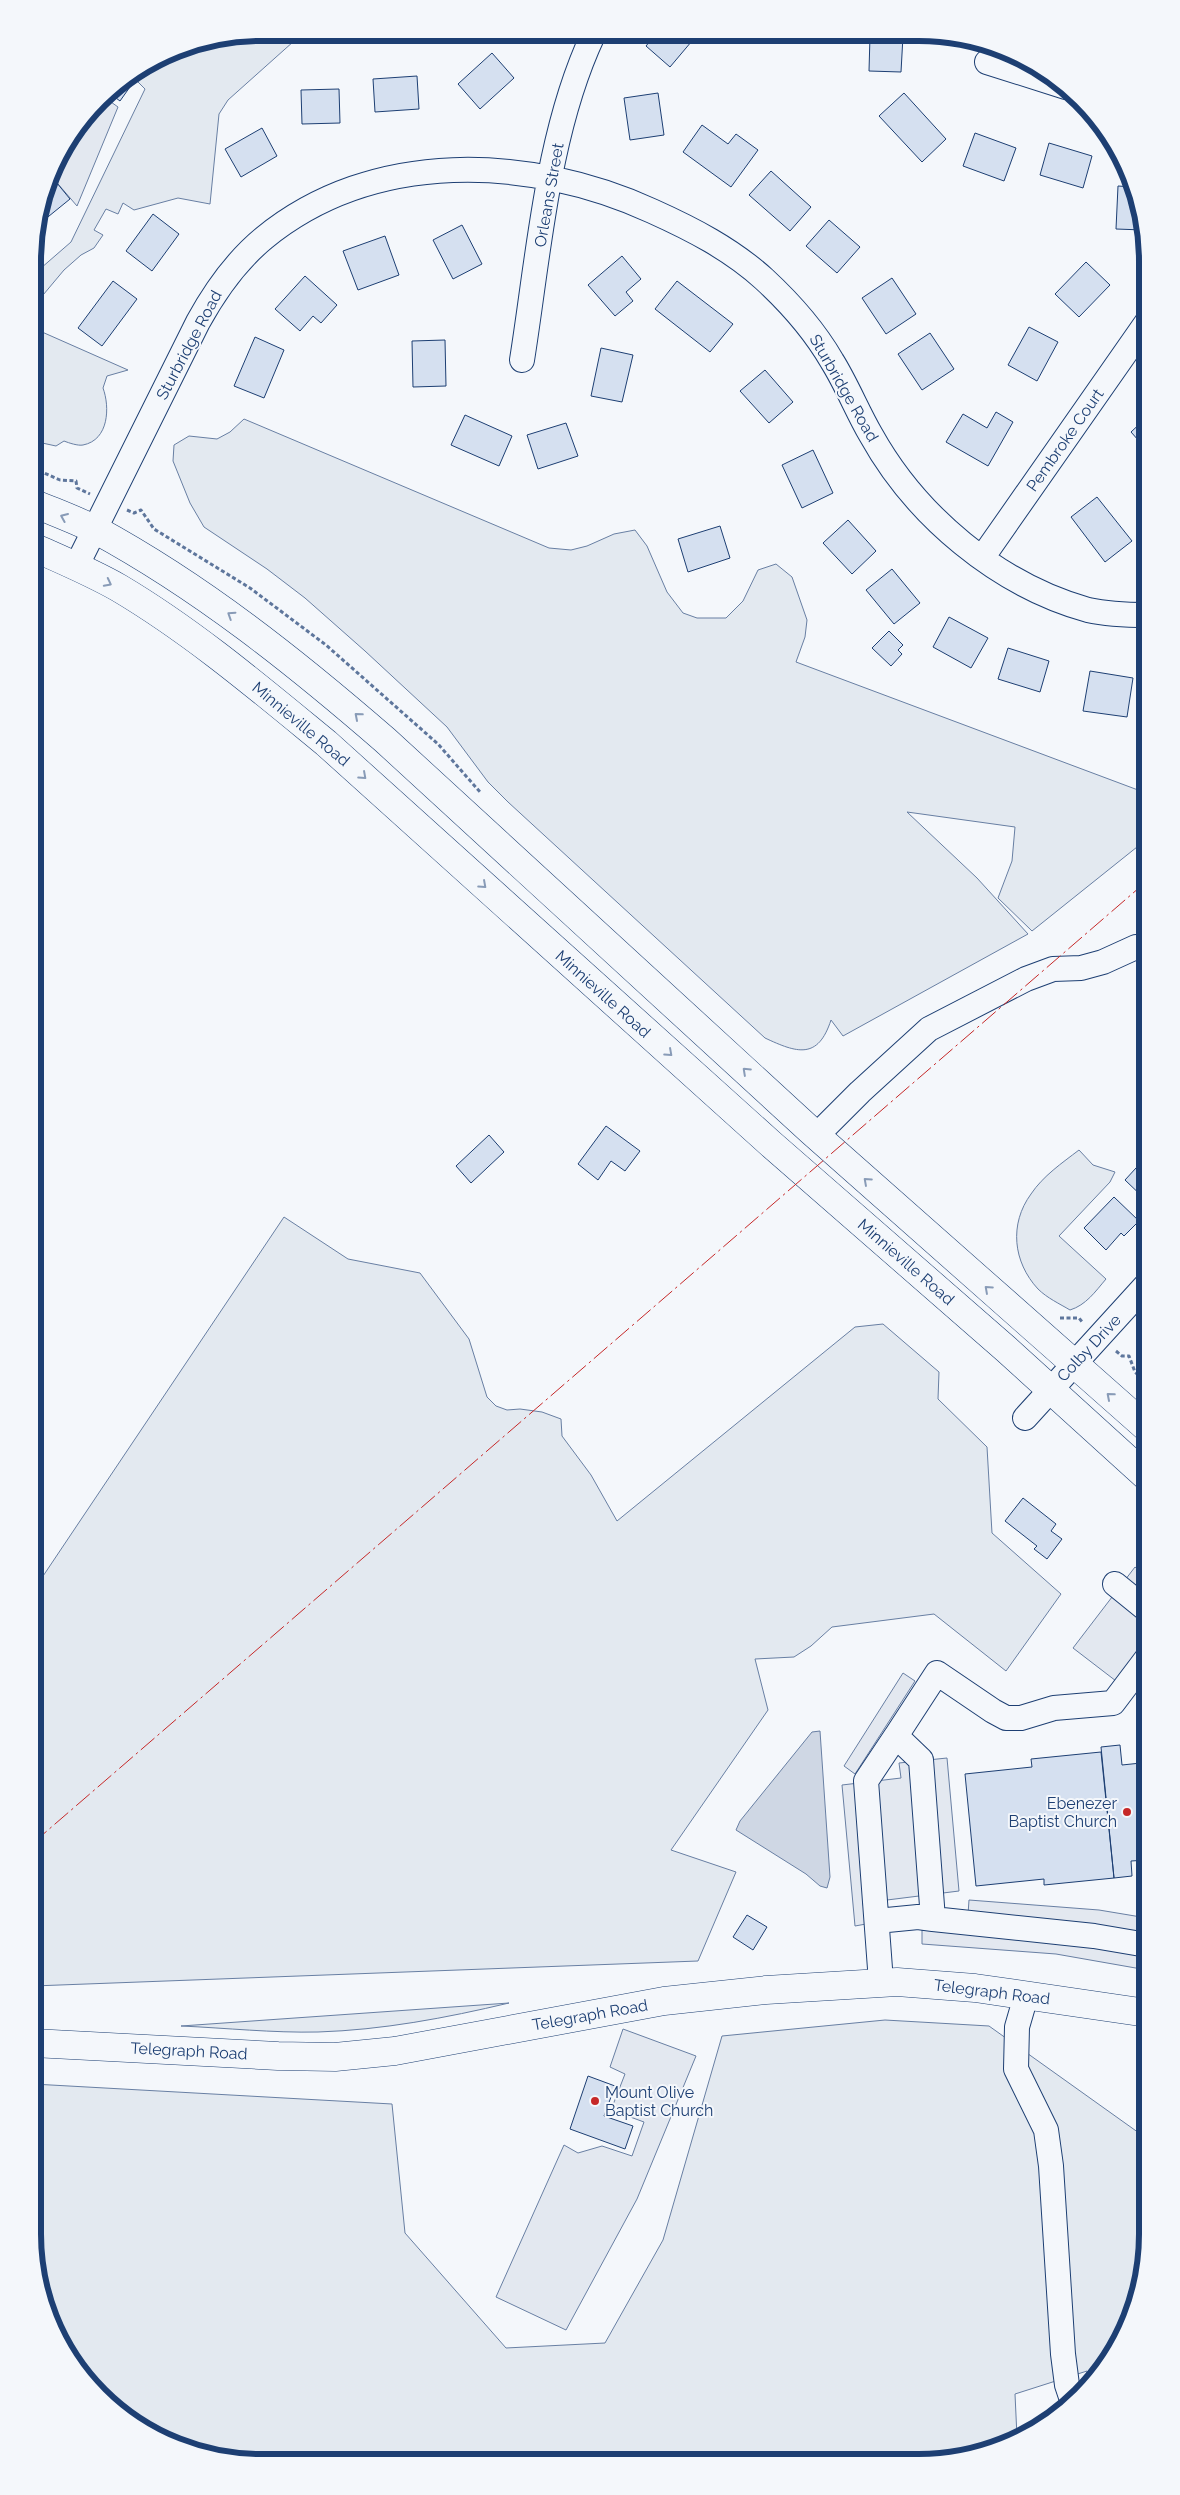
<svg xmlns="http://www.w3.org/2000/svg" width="1180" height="2495" viewBox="0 0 1180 2495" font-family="Raleway,sans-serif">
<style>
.green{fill:#e3e9f0;stroke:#687fa3}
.parking{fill:#e3e8f0;stroke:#687fa3}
.water{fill:#cfd7e4;stroke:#687fa3}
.building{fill:#d5e0f0;stroke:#1d3f73}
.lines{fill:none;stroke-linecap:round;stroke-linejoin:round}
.minor-casing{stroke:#1d3f73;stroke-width:26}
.major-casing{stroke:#1d3f73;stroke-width:29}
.path{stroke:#5e769c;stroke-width:3;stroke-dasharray:4 2.5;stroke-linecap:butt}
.minor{stroke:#f4f7fb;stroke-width:24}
.major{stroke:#f4f7fb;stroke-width:28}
.power{stroke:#c62828;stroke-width:1;stroke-dasharray:18 4 2.5 4;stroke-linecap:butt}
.oneway{stroke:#889bb7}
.poi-dot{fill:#c62828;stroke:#f4f7fb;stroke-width:2}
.labels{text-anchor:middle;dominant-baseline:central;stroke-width:4;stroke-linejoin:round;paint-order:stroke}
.street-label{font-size:16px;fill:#1d3f73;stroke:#f4f7fb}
.poi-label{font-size:16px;fill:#1d3f73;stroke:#f4f7fb;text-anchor:end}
.rim{fill:none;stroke:#1d3f73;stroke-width:6}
</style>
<rect width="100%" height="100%" fill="#f4f7fb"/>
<path class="green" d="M261 33H303L228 100 219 114 210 204 178 198 134 210 123 203 118 214 106 209 94 230 103 235 94 248 81 255 64 270 33 307V275L71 242 145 89 132 76 174 50Z
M33 328 128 370 107 376 103 388C110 407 109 440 83 445 78 446 69 443 64 441L56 446 33 441Z
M244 419 549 548 571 550 587 546 614 534 635 530 647 546 667 592 683 613 697 618H726L743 601 758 570 776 564 792 577 807 620 805 637 796 662 1146 793 1147 791V839L1032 931 998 898 1012 861 1015 827 907 812 977 878 1028 934 843 1036 831 1020C818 1060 797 1053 765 1038L508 802 488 782 447 727 365 651 305 598 267 569 204 527 190 503 173 461 174 445 189 436 217 439 230 432Z
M1079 1150 1093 1165 1115 1172 1110 1182 1059 1236 1106 1279C1095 1292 1086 1305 1070 1310 1060 1304 1047 1298 1038 1289 1013 1262 1009 1224 1031 1194 1043 1176 1062 1163 1079 1150Z
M284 1217 348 1259 420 1273 469 1339 487 1397 496 1406 507 1410 520 1409 542 1412 561 1419 562 1436 591 1475 617 1521 855 1327 883 1324 939 1372 938 1399 987 1447 992 1533 1061 1594 1006 1671 934 1614 832 1627 811 1646 794 1657 755 1659 768 1710 671 1850 736 1872 698 1961 33 1986V1591Z
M509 2003C446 2018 382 2030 318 2032 273 2033 226 2028 181 2026Z
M885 2020 989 2026 1139 2133 1147 2135C1147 2170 1151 2215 1147 2249 1142 2296 1121 2354 1086 2386L1087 2371 1015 2394 1017 2437 979 2455 919 2462 217 2458 160 2439 110 2406 71 2361 40 2294 33 2234V2084L392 2104 405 2233 506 2348 605 2343 663 2240 722 2036Z"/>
<path class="parking" d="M104 97 118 107 77 206 52 177 56 160Z
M1135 1567 1147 1577V1649L1142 1646 1116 1681 1073 1648Z
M903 1673 915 1681 855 1774 844 1766Z
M947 1758 959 1891 863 1903 866 1924 855 1926 842 1785 901 1778 899 1763Z
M969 1900 1099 1910 1147 1918V1970L1056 1954 922 1944V1930L967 1929Z
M623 2029 696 2056 637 2199 566 2330 496 2297 564 2145 578 2153 602 2146 632 2156 644 2122 611 2110 625 2074 610 2067Z"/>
<path class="water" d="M820 1731 830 1877 827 1888 820 1886 806 1874 736 1830 740 1821 812 1732Z"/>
<path class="building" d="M655 35H697L670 67 646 46Z
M870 36H903L901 72 869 71Z
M492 53 514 78 480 109 458 84Z
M417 76 419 109 375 112 373 79Z
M126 80 132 84 120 101 108 92Z
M339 89 340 123 302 124 301 90Z
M658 93 664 135 630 140 624 98Z
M904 93 946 139 922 162 879 116Z
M702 125 728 144 736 134 758 150 731 187 683 152Z
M262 128 277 156 241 177 225 149Z
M975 133 1016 148 1004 181 963 166Z
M1049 143 1092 156 1083 188 1040 175Z
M771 171 811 207 790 231 749 195Z
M52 177 70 199 38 225Z
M1118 186 1133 187 1140 201 1143 230 1116 229Z
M153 214 179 234 152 271 126 251Z
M829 220 860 247 837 273 806 246Z
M462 225 482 264 453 279 433 240Z
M385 236 399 275 358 290 343 251Z
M622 256 641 279 626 292 633 301 615 316 588 285Z
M1086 262 1110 285 1079 317 1055 294Z
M305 276 337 305 321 323 313 316 300 331 275 309Z
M892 278 916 314 886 334 862 298Z
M113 281 137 299 102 346 78 328Z
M677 281 733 324 710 352 655 309Z
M1029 327 1058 342 1037 381 1008 365Z
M930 333 954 369 922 390 898 354Z
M255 337 284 350 264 398 234 386Z
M445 340 446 386 413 387 412 341Z
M601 348 633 355 622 402 591 396Z
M765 370 793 402 769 423 740 391Z
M996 412 1013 422 988 466 946 442 963 414 987 428Z
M465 415 512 436 499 466 451 445Z
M1147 417V450L1131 432Z
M566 423 578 456 538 469 527 435Z
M813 450 833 493 802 508 782 465Z
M1097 497 1132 541 1105 562 1071 517Z
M848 520 876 551 852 574 823 543Z
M720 526 730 558 688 572 678 539Z
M892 569 920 603 894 624 866 590Z
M949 617 988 638 971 668 933 647Z
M889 631 903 645 898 650 902 654 891 666 872 648Z
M1008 648 1049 661 1040 692 998 679Z
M1090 671 1133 678 1127 717 1083 711Z
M606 1126 640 1151 625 1171 611 1161 598 1180 578 1164Z
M489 1135 504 1152 471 1183 456 1166Z
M1147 1156V1201L1125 1180Z
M1114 1197 1139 1221 1124 1236 1121 1233 1106 1250 1084 1228Z
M1023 1498 1056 1524 1051 1531 1062 1539 1047 1559 1034 1549 1037 1546 1005 1521Z
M1120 1745 1122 1765 1141 1763 1147 1756V1860L1131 1861 1132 1876 1114 1878 1101 1747Z
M1101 1752 1114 1878 1044 1885V1879L976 1886 965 1774 1032 1767 1031 1759Z
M747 1915 767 1927 753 1950 733 1937Z
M588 2076 615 2086 604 2116 633 2126 625 2149 570 2129Z"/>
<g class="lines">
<g class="minor-casing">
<path id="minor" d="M987 62 1066 87
M522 360C539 253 547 133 593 35
M982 558 1147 322
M76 567 198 322C215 291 236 261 264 238 373 149 529 155 652 211 692 229 731 249 764 279 790 303 814 330 832 361 847 385 857 411 871 435 916 516 998 585 1088 610 1106 614 1129 615 1147 615
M816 1136 860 1092 929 1029 1026 979 1053 969 1081 968 1103 962 1136 947
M1025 1418 1147 1284
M1115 1584 1147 1610
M877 1921 918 1917 933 1919
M1147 1945 1094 1936 933 1919 921 1760 896 1736 937 1673 993 1711 1006 1718H1021L1054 1708 1113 1703 1147 1658
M881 1982 866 1781 896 1736
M1026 1996 1017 2027 1016 2069 1046 2130 1051 2166 1063 2354 1067 2385 1072 2400"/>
</g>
<g class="major-casing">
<path id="major" d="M33 503C54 512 76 520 96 530 201 587 295 662 385 740L811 1131 1147 1428
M33 547C62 560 91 572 119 588 193 632 259 688 326 743L771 1144 1006 1349 1147 1477
M33 2043 278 2056 335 2057 395 2051 664 2001 766 1990 897 1982 975 1988 1147 2013"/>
</g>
<path class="path" d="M33 468 60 480 76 481 77 488 90 494
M127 510 134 513 141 510 154 529 250 588 326 645 438 744 480 792
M1060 1318H1079L1083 1323
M1116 1351 1122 1356H1129L1135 1372 1147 1384"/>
<use href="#minor" class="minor"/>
<use href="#major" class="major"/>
<path class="power" d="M33 1843 1147 881"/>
</g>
<defs><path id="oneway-chevron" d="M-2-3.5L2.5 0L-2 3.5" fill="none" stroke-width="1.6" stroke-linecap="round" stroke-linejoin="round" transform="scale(1.25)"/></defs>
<g class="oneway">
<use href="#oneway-chevron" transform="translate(64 517) rotate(-157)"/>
<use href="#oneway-chevron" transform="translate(108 583) rotate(27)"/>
<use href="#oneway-chevron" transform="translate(231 615) rotate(-147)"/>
<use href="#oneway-chevron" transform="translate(358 716) rotate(-139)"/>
<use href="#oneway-chevron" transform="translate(363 776) rotate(42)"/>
<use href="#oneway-chevron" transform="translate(483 885) rotate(42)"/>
<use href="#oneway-chevron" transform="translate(669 1053) rotate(42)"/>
<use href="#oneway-chevron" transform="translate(746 1071) rotate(-137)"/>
<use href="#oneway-chevron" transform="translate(867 1181) rotate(-138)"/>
<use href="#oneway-chevron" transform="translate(988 1289) rotate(-138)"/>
<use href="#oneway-chevron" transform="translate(1110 1396) rotate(-139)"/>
</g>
<g class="poi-dot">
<circle cx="1127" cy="1812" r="5"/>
<circle cx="595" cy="2101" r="5"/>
</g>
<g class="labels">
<g class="street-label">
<text transform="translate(549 195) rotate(-80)">Orleans Street</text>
<text transform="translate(189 345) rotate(-62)">Sturbridge Road</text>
<text transform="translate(844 388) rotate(60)">Sturbridge Road</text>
<text transform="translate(1065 440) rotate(-55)">Pembroke Court</text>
<text transform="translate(301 724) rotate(40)">Minnieville Road</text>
<text transform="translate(603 994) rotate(42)">Minnieville Road</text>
<text transform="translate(906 1262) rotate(41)">Minnieville Road</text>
<text transform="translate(1089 1348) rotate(-47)">Colby Drive</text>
<text transform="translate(992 1992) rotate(7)">Telegraph Road</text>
<text transform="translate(590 2015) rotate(-10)">Telegraph Road</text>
<text transform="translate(189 2051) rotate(3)">Telegraph Road</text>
</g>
<g class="poi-label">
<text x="1117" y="1803">Ebenezer<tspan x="1117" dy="18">Baptist Church</tspan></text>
<text x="605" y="2092" text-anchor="start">Mount Olive<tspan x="605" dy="18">Baptist Church</tspan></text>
</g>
</g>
<path d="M0 0H1180V2495H0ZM261 41H919A220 220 0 0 1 1139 261V2234A220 220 0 0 1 919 2454H261A220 220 0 0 1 41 2234V261A220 220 0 0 1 261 41Z" fill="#f4f7fb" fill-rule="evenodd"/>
<path class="rim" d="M261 41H919A220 220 0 0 1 1139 261V2234A220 220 0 0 1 919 2454H261A220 220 0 0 1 41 2234V261A220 220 0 0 1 261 41Z"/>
</svg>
